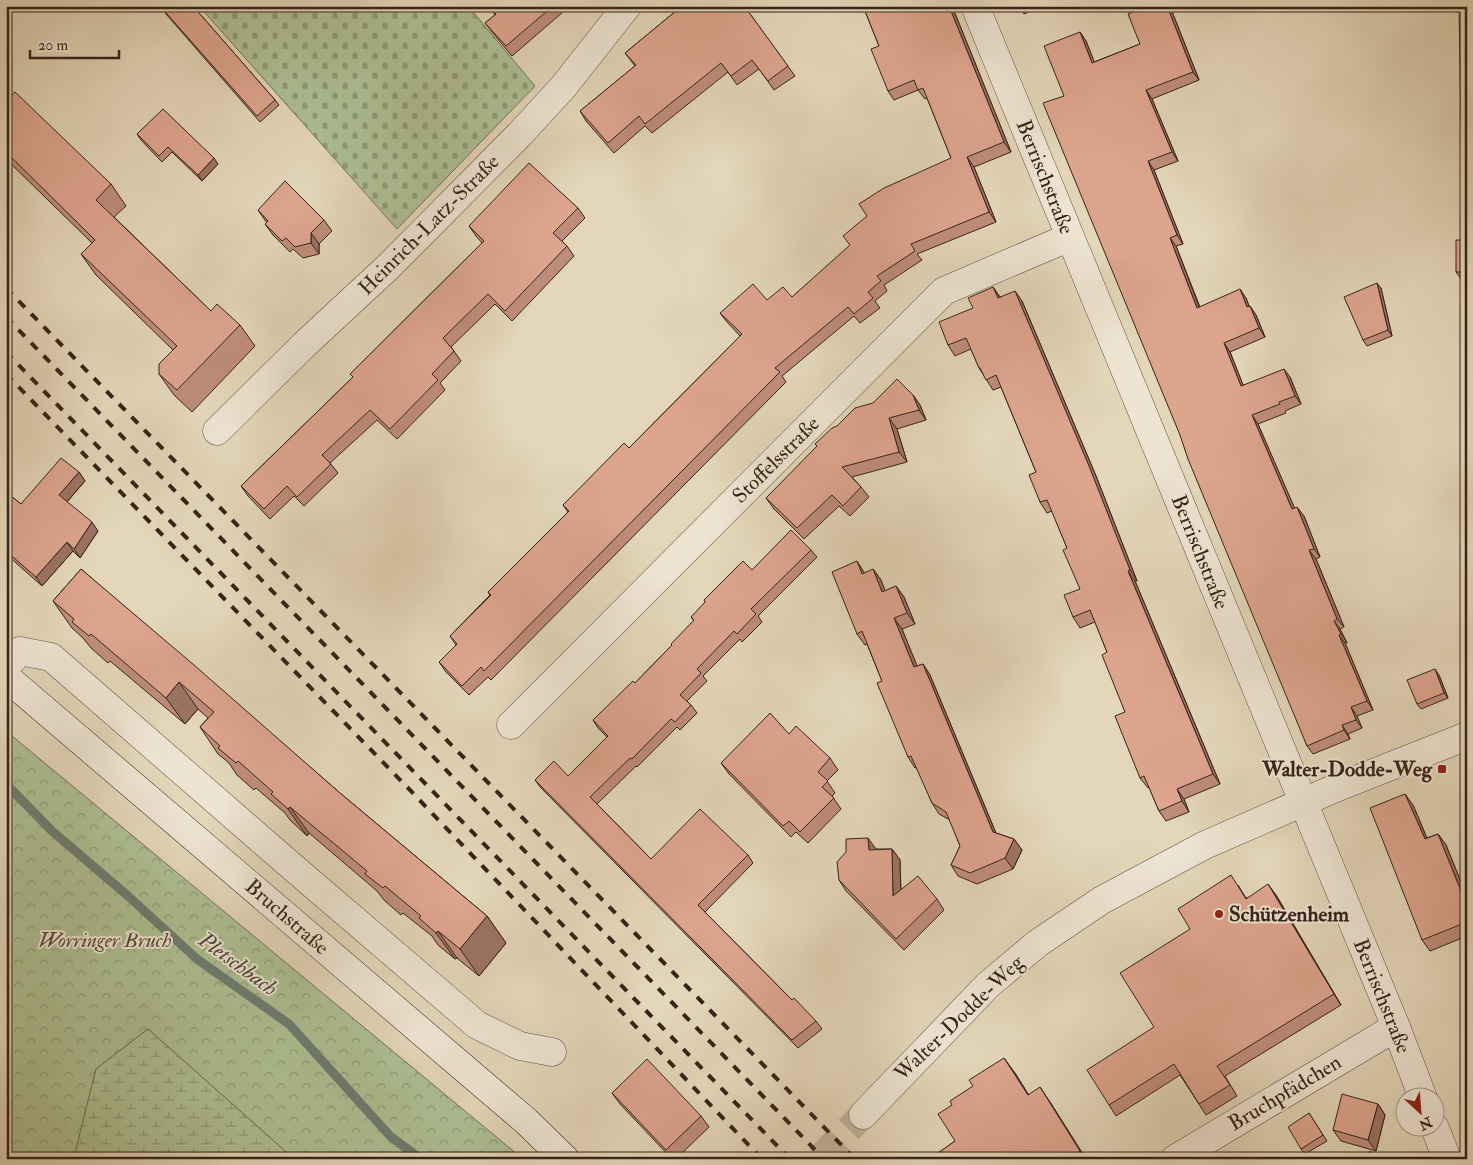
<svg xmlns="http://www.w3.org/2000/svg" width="1473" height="1165" viewBox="0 0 1473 1165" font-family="'IM FELL Double Pica',serif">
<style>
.forest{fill:url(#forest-crowns);stroke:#727156}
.wetland{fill:url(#wetland-marsh);stroke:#727156}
.cemetery{fill:url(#cemetery-stones);stroke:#727156}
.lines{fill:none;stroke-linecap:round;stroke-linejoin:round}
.stream{stroke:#6f7d71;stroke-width:9}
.minor-tunnel{stroke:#c0b299;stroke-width:28;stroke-dasharray:28 14;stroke-linecap:butt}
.minor-casing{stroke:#615040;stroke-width:29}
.tertiary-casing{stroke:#615040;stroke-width:29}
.secondary-casing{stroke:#362318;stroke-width:29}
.minor{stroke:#ede4d2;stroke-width:28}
.tertiary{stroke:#ede4d2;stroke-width:28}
.secondary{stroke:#ede4d2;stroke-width:28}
.rail{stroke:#362318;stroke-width:4;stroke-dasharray:9 9;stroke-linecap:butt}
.wall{fill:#be8d7a;stroke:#362318}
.shaded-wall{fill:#9b7363;stroke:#362318}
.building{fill:#dda48e;stroke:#362318}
.poi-dot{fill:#8f2418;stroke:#ede4d2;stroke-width:2}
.labels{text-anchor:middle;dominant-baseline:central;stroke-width:4;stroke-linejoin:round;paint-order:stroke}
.street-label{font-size:21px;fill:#362318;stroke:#ede4d2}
.poi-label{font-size:21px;font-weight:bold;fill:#362318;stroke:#ede4d2;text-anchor:end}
.park-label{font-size:21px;font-style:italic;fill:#544a37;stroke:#ede4d2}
.water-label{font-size:22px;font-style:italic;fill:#4e483d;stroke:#ede4d2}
</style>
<defs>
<pattern id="forest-crowns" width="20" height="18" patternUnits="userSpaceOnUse" patternTransform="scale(1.25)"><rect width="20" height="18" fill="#aebf94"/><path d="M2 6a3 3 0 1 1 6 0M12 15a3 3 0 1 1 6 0" fill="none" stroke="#8e9b78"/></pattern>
<pattern id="wetland-marsh" width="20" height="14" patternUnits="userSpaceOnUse" patternTransform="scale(1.25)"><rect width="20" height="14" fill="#aebf94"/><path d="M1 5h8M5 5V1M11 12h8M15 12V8" fill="none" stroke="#8e9b78"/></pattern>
<pattern id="cemetery-stones" width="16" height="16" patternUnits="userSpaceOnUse" patternTransform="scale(1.25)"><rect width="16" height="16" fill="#aebf94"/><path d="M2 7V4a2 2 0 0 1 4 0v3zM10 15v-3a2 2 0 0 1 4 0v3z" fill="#8e9b78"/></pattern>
</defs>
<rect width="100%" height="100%" fill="#e3d6b9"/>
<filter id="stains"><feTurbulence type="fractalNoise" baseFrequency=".004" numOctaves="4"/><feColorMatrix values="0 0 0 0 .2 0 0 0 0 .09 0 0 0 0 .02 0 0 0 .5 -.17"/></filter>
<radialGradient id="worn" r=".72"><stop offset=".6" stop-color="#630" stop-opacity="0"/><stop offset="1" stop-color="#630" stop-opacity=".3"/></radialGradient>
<path class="forest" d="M6 731 523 1159H294L148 1029 96 1069 75 1154 48 1159H6Z"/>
<path class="wetland" d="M148 1029 294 1159H48L75 1153 96 1069Z"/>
<path class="cemetery" d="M199 6H468L535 86 397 229Z"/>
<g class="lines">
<path class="stream" d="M6 784 52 831 128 896 197 959 289 1024 391 1137 421 1159"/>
<path class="minor-tunnel" d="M819 1159 863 1115"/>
<g class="minor-casing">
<path id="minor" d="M217 431 305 344 388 267 519 135 564 86 627 6
M6 667 20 651 51 657 296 870 477 1025 520 1046 552 1052
M511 725 944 291 1070 237
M863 1115 988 985 1038 943 1102 900 1205 845 1338 787 1467 736
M1175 1159 1396 1027"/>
</g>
<g class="tertiary-casing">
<path id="tertiary" d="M975 6 1396 1027 1423 1098
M1435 1128 1447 1159"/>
</g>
<g class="secondary-casing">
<path id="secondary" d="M6 677 526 1121 565 1159"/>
</g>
<use href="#minor" class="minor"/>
<use href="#tertiary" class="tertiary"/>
<use href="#secondary" class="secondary"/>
<path class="rail" d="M6 288 855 1159
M6 317 824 1159
M6 352 790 1159
M6 374 408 788 762 1159"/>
</g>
<path class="wall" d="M159 6H193L275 100 279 105 260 122Z
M488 6H570L512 56 492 32 485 23 495 15Z
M682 6H741L742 8 745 7 795 76 774 90 759 69 737 85 728 72 652 133 645 126 614 153 586 121 580 111 635 66 625 53Z
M863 6H952L1011 152 974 167 996 222 917 254 922 260 884 285 887 291 875 301 880 308 860 323 854 316 782 376 786 382 491 680 488 677 469 695 446 672 439 662 456 645 450 636 490 595 488 592 568 512 563 505 629 448 740 336 727 322 720 313 767 300 792 297 951 158 927 98 925 99 918 90 894 100 888 91 879 46Z
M1019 6H1044L1024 14Z
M1211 6H1234L1215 12Z
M1467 6V335L1466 285 1456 272 1466 240V192L1462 187Z
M1171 9 1199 80 1152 99 1178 161 1154 170 1183 244 1176 246 1200 307 1246 298 1249 306 1256 315 1265 337 1230 352 1243 385 1290 377 1301 404 1285 411 1286 413 1258 424 1294 508 1304 516 1320 557 1316 559 1344 627 1340 629 1347 643H1345L1373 710 1357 716 1362 728 1348 734 1350 739 1313 754 1307 746 1064 96 1080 32 1086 41 1094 62 1140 44Z
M6 101 111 184 126 206 114 217 211 311 240 325 255 346 192 412 174 395 159 374 173 350 96 275 81 254 92 243 6 159Z
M137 134 218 164 202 181 172 152 162 162 141 140Z
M578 208 585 218 562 241 567 246 574 256 512 321 495 304 451 347 461 361 440 383 445 390 397 439 377 420 330 463 338 473 304 506 294 496 270 519 248 496 241 486 353 377 350 374 482 243 476 236 469 226Z
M258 210 324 220 332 231 319 244V254L303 258 293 249 290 252 273 235 265 224 267 223Z
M993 287 1000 297 1022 301 1096 476 1137 581H1135L1220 784 1184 799 1189 812 1166 821 1159 811 1149 787 1148 788 1140 778 1125 712 1107 652 1095 622 1080 628 1073 617 1080 589 1067 548 1052 511 1047 513 1040 502 1036 472 1001 387 993 390 979 368 971 349 955 356 948 345 973 308Z
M1381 288 1392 336 1367 346 1363 340Z
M913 395 920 405 926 420 897 429 907 462 852 477 861 487 869 497 850 516 839 506 804 539 774 509 766 498Z
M79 472 85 481 67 502 98 531 80 558 73 551 42 586 6 554V492L21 504Z
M811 550 817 557 758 616 762 622 742 642 740 639 703 676 707 681 687 701 691 705 697 713 680 730 677 727 637 767 636 766 597 804 651 859 748 855 753 863 705 912 792 1000 816 1021 822 1029 798 1048 541 788 535 780 568 776 607 737 598 728 593 720 635 683 672 645 694 621 691 617 752 570Z
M81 569 340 793 487 916 506 943 479 976 457 958 455 959 438 945 432 936 403 913 401 915 384 900 377 891 309 833 307 836 290 820 285 813 256 788 254 790 237 775 229 763 218 754 200 727 208 718 198 709 185 724 110 661 108 663 91 648 83 638 72 628 53 601Z
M873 569 881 580 885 591 896 586 904 597 915 624 902 629 917 666 923 664 930 675 996 833 1014 839 1022 850 1013 869 977 884 958 876 951 865 960 846 950 820 939 814 932 803 917 767 915 768 908 757 882 681 867 644 865 645 857 634Z
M1439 675 1448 698 1421 709 1417 704Z
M789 734 830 758 838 770 827 781 835 793 832 796 841 809 808 843 796 832 791 837 729 774 721 763Z
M1413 805 1427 838 1438 834 1446 845 1467 897V936L1430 951 1422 940Z
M876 849H892L900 860 901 891 937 899 944 910 904 950 846 891 839 880Z
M1238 885 1246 898 1276 895 1341 1005 1225 1076 1237 1096 1206 1115 1180 1075 1116 1116 1109 1105 1154 1027 1190 929Z
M1015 1073 1028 1094 1050 1102 1086 1159H942L938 1153 955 1141Z
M612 1093 701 1116 709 1127 676 1159H672L620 1104Z
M1378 1104 1385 1115 1376 1151 1341 1141 1333 1130Z
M1309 1113 1327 1141 1305 1154 1301 1149Z"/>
<path class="shaded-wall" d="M949 6H952L1011 152 1004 142Z
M1167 6H1169L1171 9 1199 80 1193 72Z
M1080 32 1086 41 1098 71 1092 63Z
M1146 90 1152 99 1178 161 1172 152Z
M967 157 974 167 996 222 989 212Z
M214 158 218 164 202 181 198 175Z
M1148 161 1154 170 1183 244 1177 235Z
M311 233 319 244V254L311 243Z
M1170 238 1176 246 1203 317 1197 308Z
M1377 283 1381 288 1392 336 1388 330Z
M993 287 1000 297 998 298Z
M1240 289 1246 298 1253 316 1247 307Z
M1015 291 1022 301 1096 476 1137 581 1130 570Z
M1250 306 1256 315 1265 337 1259 328Z
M1224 343 1230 352 1247 395 1241 386Z
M1284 369 1290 377 1301 404 1295 396Z
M913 395 920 405 926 420 919 410Z
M1252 415 1258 424 1299 518 1292 509Z
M889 418 897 429 907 462 899 452Z
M79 472 85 481 65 504 59 495Z
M1297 507 1304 516 1320 557 1314 549Z
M92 522 98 531 80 558 74 549Z
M67 542 73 551 42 586 36 577Z
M1309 550 1316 559 1344 627 1337 619Z
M857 561 864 572 869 585 862 574Z
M873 569 881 580 890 603 882 592Z
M1128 571 1135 581 1220 784 1213 774Z
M896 586 904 597 915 624 907 613Z
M894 618 902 629 922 678 914 667Z
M1334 621 1340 629 1347 643 1341 634Z
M1339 635 1345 643 1373 710 1367 701Z
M923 664 930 675 1000 843 993 832Z
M1435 669 1439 675 1448 698 1444 693Z
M179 682 198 709 185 724 166 698Z
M1351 707 1357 716 1362 728 1356 720Z
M1342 725 1348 734 1350 739 1344 730Z
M1177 789 1184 799 1189 812 1182 801Z
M1405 794 1413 805 1432 850 1425 839Z
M290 807 309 833 307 836 288 809Z
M1438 834 1446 845 1467 897V906Z
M868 838 876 849 877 861 869 850Z
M1014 839 1022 850 1013 869 1005 858Z
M892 849 900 860 901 908 893 896Z
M1268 884 1276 895 1341 1005 1334 994Z
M487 916 506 943 479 976 460 949Z
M438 931 457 958 455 959 436 933Z
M1004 1058 1015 1073 1038 1110 1028 1095Z
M1040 1087 1050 1102 1086 1159 1080 1151Z
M1378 1104 1385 1115 1376 1151 1368 1140Z"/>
<path class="building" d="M160 6H193L275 100 257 116Z
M489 6H553L506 46 485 23 496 14Z
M682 6H739L740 9 745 7 788 66 768 81 752 60 731 76 721 63 645 124 639 116 608 143 580 111 636 65 625 53Z
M863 6H949L1004 142 967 157 989 212 911 244 915 251 877 276 881 281 868 292 873 298 854 314 848 307 775 368 780 372 484 671 481 667 462 686 439 662 457 644 450 636 491 595 488 592 569 511 563 505 624 443 629 448 742 334 720 313 753 284 767 300 783 287 792 297 850 245 843 236 867 216 859 204 884 188 951 158 923 88 918 90 914 80 888 91 871 49 879 46Z
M1149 6H1167L1193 72 1146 90 1172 152 1148 161 1177 235 1170 238 1197 308 1240 289 1247 307 1250 306 1259 328 1224 343 1241 386 1284 369 1295 396 1279 402 1280 404 1252 415 1292 509 1297 507 1314 549 1309 550 1337 619 1334 621 1341 634 1339 635 1367 701 1351 707 1356 720 1342 725 1344 730 1307 746 1188 459 1180 435 1043 103 1064 96 1044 46 1080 32 1092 63 1140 44 1128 14Z
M1459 6H1467L1466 334V272H1456V240H1466V187H1462Z
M15 92 111 184 96 200 211 311 217 304 240 325 177 390 159 374V364L177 346 81 254 95 240 6 152V101Z
M163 109 214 158 198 175 168 147 159 156 137 134Z
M529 163 578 208 553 233 567 246 505 311 488 294 443 338 454 351 432 374 438 380 390 429 370 410 322 455 331 464 297 497 287 486 264 509 241 486 353 377 350 374 484 241 469 226Z
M285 181 324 220 311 233V243L295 247 286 238 282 241 265 224 268 221 258 210Z
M1377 283 1388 330 1363 340 1344 297Z
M993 287 998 298 1015 291 1089 466 1130 570 1128 571 1213 774 1177 789 1182 801 1159 811 1144 776 1140 778 1115 716 1125 712 1102 655 1107 652 1090 610 1073 617 1064 595 1080 589 1063 550 1067 548 1047 500 1040 502 1029 475 1036 472 996 375 986 380 980 368H979L966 338 948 345 939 322 973 308 968 298Z
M897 379 913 395 919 410 889 418 899 452 842 467 861 487 843 506 832 495 797 528 766 498 817 446 815 444 832 428 837 426 855 408 873 403Z
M61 458 79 472 59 495 92 522 74 549 67 542 36 577 6 551V492L21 504Z
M791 530 811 550 751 609 756 614 737 634 734 631 697 669 701 673 680 695 691 705 675 722 671 719 632 759 630 758 590 797 651 859 700 809 748 855 698 905 792 1000 794 998 816 1021 792 1040 535 780 554 761 568 776 608 736 593 720 633 681 635 683 672 645 671 644 694 620 691 617 705 602 704 600 743 561 752 570Z
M857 561 862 574 873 569 882 592 896 586 907 613 894 618 914 667 923 664 993 832 1014 839 1005 858 970 873 951 865 960 846 946 812 932 803 911 756 908 757 877 683 882 681 862 631 857 634 832 572Z
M81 569 194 665 340 793 487 916 460 949 438 931 436 933 419 918 421 916 385 886 383 888 365 874 367 871 290 807 288 809 271 794 273 792 238 761 236 763 218 748 220 746 200 727 214 712 179 682 166 698 91 634 89 636 72 622 74 619 53 601Z
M1435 669 1444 693 1417 704 1407 680Z
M770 713 789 734 796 726 830 758 818 772 828 781 822 787 834 798 800 832 789 821 783 826 721 763Z
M1405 794 1425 839 1438 834 1467 906V922L1422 940 1370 808Z
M868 838 869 850 892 849 893 896 918 876 937 899 896 939 839 880 837 862 846 852V839Z
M1231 875 1246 899 1268 884 1334 994 1217 1066 1230 1085 1199 1104 1174 1064 1109 1105 1087 1070 1154 1027 1120 973 1190 929 1178 909Z
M1004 1058 1028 1095 1040 1087 1080 1151 1068 1159H943L938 1153 955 1141 938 1114 952 1105 950 1101 973 1086 969 1080Z
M647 1059 701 1116 666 1150 612 1093Z
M1342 1094 1378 1104 1368 1140 1333 1130Z
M1309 1113 1323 1135 1301 1149 1288 1127Z
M1370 1151 1379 1159H1363Z"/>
<g class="poi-dot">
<rect x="1437" y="764" width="10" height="10" rx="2.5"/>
<circle cx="1219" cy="914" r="5"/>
</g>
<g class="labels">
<g class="street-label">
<text transform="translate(1045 177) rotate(68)">Berrischstraße</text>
<text transform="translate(429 225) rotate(-45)">Heinrich-Latz-Straße</text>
<text transform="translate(776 460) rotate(-45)">Stoffelsstraße</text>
<text transform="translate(1200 552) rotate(68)">Berrischstraße</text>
<text transform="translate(287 917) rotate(41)">Bruchstraße</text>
<text transform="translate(1382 996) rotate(68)">Berrischstraße</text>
<text transform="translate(959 1018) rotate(-44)">Walter-Dodde-Weg</text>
<text transform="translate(1285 1093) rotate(-31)">Bruchpfädchen</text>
</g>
<g class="poi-label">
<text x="1432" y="769">Walter-Dodde-Weg</text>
<text x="1229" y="914" text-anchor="start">Schützenheim</text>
</g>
<g class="park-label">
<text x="105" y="940">Worringer Bruch</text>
</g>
<g class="water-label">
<text transform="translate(238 964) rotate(36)">Pletschbach</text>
</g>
</g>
<rect width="1473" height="1165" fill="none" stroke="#e3d6b9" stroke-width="25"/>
<rect x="8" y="8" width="1458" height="1150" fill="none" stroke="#362318" stroke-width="2.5"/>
<rect x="12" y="12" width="1448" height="1140" fill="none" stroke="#362318"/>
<g transform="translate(1420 1112) rotate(154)"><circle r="24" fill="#ede4d2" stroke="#a49788"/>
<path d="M0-4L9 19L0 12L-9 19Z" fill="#8f2418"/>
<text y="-8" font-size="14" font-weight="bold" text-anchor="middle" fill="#362318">N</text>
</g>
<path d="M30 50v8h89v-8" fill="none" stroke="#362318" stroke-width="2.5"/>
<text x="38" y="50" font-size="15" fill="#362318" stroke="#ede4d2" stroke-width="4" paint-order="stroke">20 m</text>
<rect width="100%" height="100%" filter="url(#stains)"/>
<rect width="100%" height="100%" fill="url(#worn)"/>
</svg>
